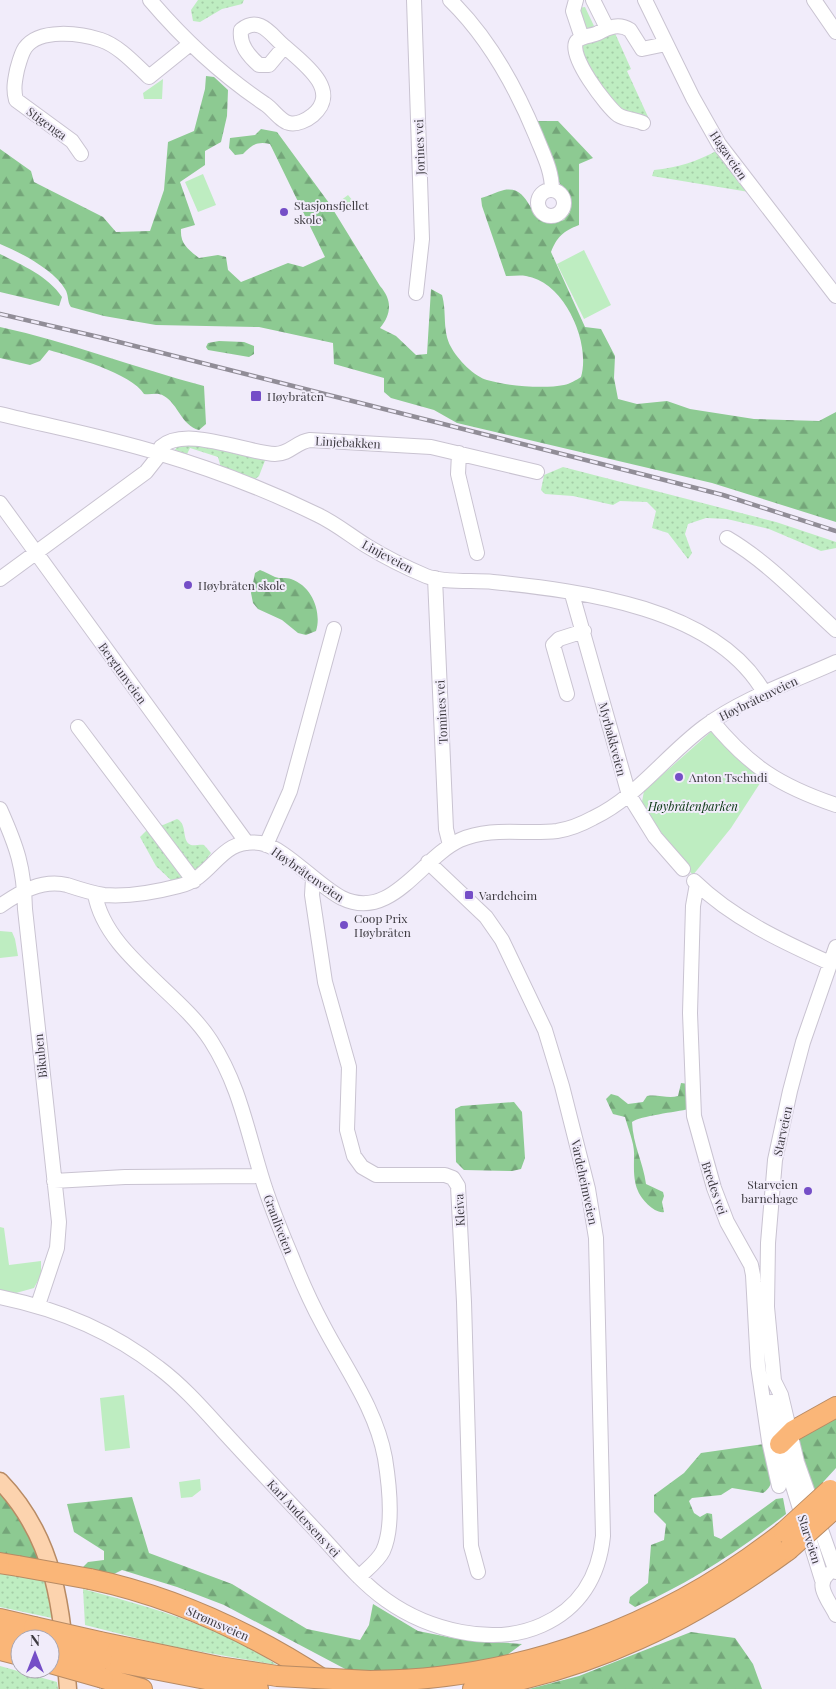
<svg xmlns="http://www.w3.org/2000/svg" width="836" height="1689" viewBox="0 0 836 1689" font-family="'Playfair Display',serif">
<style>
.grass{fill:url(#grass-dots)}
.forest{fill:url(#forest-firs)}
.green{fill:#beedc1}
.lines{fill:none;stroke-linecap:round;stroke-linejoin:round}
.minor-casing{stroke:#c9c3d1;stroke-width:16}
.major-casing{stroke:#b88b64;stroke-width:19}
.highway-casing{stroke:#b88b64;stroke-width:22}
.minor{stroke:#fff;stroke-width:14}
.major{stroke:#fcd3ae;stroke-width:16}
.highway{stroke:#fab678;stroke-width:20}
.rail-casing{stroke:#918d97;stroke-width:4.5}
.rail{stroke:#f1ecfa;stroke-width:2.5;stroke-dasharray:8;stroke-linecap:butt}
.highway-bridge-casing{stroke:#b88b64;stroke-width:22;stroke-linecap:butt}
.highway-bridge{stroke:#fab678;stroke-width:20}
.poi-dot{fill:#754ec7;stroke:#f1ecfa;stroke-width:2}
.labels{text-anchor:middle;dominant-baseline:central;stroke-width:4;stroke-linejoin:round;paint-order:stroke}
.street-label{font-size:12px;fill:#3d3a40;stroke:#f1ecfa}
.poi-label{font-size:12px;fill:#3d3a40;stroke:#f1ecfa;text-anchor:start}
.park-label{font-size:12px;font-style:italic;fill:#073410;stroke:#f1ecfa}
</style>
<defs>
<pattern id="grass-dots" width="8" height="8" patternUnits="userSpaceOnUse" patternTransform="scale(1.25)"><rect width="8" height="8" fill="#beedc1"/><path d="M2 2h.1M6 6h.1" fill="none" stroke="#a4cca7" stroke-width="1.8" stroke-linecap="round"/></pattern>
<pattern id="forest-firs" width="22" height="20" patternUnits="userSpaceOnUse" patternTransform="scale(1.25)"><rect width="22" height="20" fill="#8dca92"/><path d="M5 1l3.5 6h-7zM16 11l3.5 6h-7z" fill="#74a579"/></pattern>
</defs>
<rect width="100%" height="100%" fill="#f1ecfa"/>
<path class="grass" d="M198 0H244L242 4 222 9 200 22 193 21 191 10Z
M614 31 631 69 627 71 649 119 638 113 628 115 607 96 578 51 582 45Z
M718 150 749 192 652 176 654 170C677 168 698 161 718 150Z
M178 445H199L266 458 259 476 254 480 221 468 218 457 190 448 187 454 175 450Z
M563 467 776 522 836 542V548L821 551 769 529 727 519 706 518 688 524 685 534 692 553 688 559 668 533 652 528 656 511 647 502 620 501 613 505 573 496 545 494 541 490 544 475Z
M177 819C188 824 181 841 191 845 194 846 201 844 204 845L211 853 198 871 174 883 156 866 140 837 153 824 163 825Z
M0 1573 50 1581 52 1618 0 1607Z
M83 1589C150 1607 219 1626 277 1665L168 1646 85 1625Z
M0 1666 57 1682 58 1689H0Z"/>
<path class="forest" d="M206 76 214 77 228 90 227 116 221 142 205 151V165L180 182 195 225 181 229C180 244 188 249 199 258L218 255 226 257 228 270 241 282 288 263 303 267 325 257 270 144C257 141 252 145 243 154L235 155 229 148 230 138 255 135 261 129 277 132 329 203 380 286C392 300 392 313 380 328L396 336 416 355 427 354 431 289 442 295C447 312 442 331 451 347 457 359 475 377 487 380 507 386 544 389 564 385 570 384 576 380 581 377 591 343 565 282 526 276 520 275 513 276 506 276L482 206 481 198C489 196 496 192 504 190 535 185 524 230 564 220L570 212 567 201 534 121H558L593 158 579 164V225C563 231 557 237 551 252L585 327 601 329 615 356 614 378 618 399 637 404 667 401 690 409 754 419 819 421 836 412V522L712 483 457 423 434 410 391 398 384 392V378L334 364 333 343 259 327 156 325 104 316 71 307C67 302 69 295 65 289 54 270 20 252 0 244V149L31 171 34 182 103 217 116 232 150 231 164 190 168 142 194 131 205 89Z
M0 254C22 265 48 276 62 297L59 306 0 292Z
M0 327C69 342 136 368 204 386L206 424 199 430C181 425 179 405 164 396 157 392 152 395 144 394 131 373 73 357 49 350L40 361 30 365 0 358Z
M219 341 244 342 254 346V354L249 357 208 350 206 347 208 343Z
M260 570C266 572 270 575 275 577 280 579 286 577 291 579 312 586 322 612 316 631L306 635 298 633 282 620 258 609 253 603 251 593 255 573Z
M681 1083 689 1084V1109C676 1112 640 1116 632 1122 633 1145 643 1162 646 1184L663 1192 664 1196 662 1202 664 1212C655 1214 641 1199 638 1191 633 1180 634 1166 634 1156 635 1144 628 1129 625 1117L613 1114 606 1099 611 1094 618 1096 628 1104 643 1102 647 1096C658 1094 668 1099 678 1096Z
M514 1102 522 1112 525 1158 521 1169 512 1171 464 1170 456 1162 455 1109 461 1106Z
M836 1413V1468L814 1492 795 1437Z
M764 1444C768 1461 780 1482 763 1493L732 1488 721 1495 692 1498 689 1501 694 1513 700 1517 707 1513 712 1514 714 1536 721 1539 776 1499 783 1498 786 1514C740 1550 688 1584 635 1607L629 1603 630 1597 648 1583 651 1545 664 1540 666 1524 654 1512V1495L684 1473 701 1453Z
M0 1491 12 1500 45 1561 0 1555Z
M132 1497 149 1553 232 1584 307 1629 360 1640 369 1625 373 1604 418 1631 458 1639 522 1644 507 1655 439 1671 412 1674 349 1671 224 1605 177 1587 122 1570 110 1576 83 1567 88 1562 104 1560V1551L74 1532 67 1504Z
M691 1632 735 1638 753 1664 762 1689H529L579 1676Z"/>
<path class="green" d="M585 7 594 26 586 31 578 8Z
M163 79 162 99H144L143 93Z
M203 174 216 205 198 212 185 182Z
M348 195 359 208 352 212 344 209 340 201Z
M584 250 611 305 584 319 557 264Z
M714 729 764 777 731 828 693 875 681 862 641 807 644 791Z
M0 931 12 932 15 939 18 956 0 958Z
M0 1227 4 1228 9 1265 41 1261V1275L34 1288 16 1293 0 1290Z
M124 1395 130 1448 105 1451 100 1398Z
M200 1479 201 1490 192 1497 181 1498 179 1482Z"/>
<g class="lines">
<g class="minor-casing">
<path id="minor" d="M150 0C184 40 222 75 265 104 273 109 280 121 289 123 297 125 307 120 313 115 342 90 302 62 284 46 271 35 260 15 241 30 239 45 249 56 259 65H269L284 47
M414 0 422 239 416 293
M450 0C489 38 515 85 536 136 543 154 552 170 552 190
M576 0 573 11 582 38
M593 0 607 28
M645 0 693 98 719 144 836 296
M814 0 836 32
M643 123C635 119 626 120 618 115 608 108 566 54 577 41 581 36 592 36 598 33 609 27 619 23 630 30L642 49 666 44
M81 154 72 141 16 100C13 89 15 80 17 70 19 63 21 54 25 48 39 28 80 33 101 40 119 46 135 64 149 77L190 44
M538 203a13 13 0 1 1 26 0a13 13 0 1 1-26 0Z
M0 414C53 427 106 437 158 453 212 469 267 490 318 515 335 523 351 536 367 546 385 557 407 568 426 576 443 583 474 580 493 582 581 591 717 607 765 694
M459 453 458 474 477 553
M0 503 247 843
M727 538C768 562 801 598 836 630
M435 578 446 829 450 845
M0 579 146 472 157 458 161 447C185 425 246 453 275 454 290 454 296 442 310 440L431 447 537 472
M572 594 629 795 655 837 683 869
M567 694 553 645 559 639 584 631
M712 721C750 767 780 786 836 805
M78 727 194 881
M0 809C17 847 24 867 25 909L59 1222 57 1248 38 1305
M266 845 290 791 334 629
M313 879 312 895 325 982 349 1067 347 1130 354 1156 362 1167 376 1175H445L453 1178 458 1186 464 1302 471 1546 478 1572
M694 881C732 918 781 941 830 963
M697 884 693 906 690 1013 694 1116 714 1188 727 1222 751 1265 753 1275 758 1366 769 1441 779 1486
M95 894C105 953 179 991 211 1041 239 1085 246 1126 261 1175 269 1202 280 1229 291 1255 300 1278 311 1303 323 1325 346 1369 376 1409 385 1458 389 1483 394 1527 383 1551 378 1561 367 1569 359 1577
M0 906C20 892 42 879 67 885 79 889 91 893 104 895 128 897 156 892 179 886 214 878 219 837 260 843 284 847 318 886 342 898 391 922 421 858 460 840 491 826 525 835 557 831 570 829 582 824 593 818 637 797 665 756 704 727 743 698 792 682 836 662
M54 1181 125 1177 261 1176
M0 1297C59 1309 112 1331 159 1368 183 1386 203 1409 223 1431 256 1467 289 1502 322 1537 342 1559 362 1583 386 1600 428 1630 493 1647 542 1625 580 1608 599 1576 603 1536L596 1238 588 1189 562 1086 545 1030 502 940 486 917 428 862
M772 1402 780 1444 822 1580
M836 1572 797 1462 781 1395 774 1381 767 1307 768 1243 775 1160 790 1091 803 1042 836 947
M828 1574C814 1585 830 1602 836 1615"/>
</g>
<g class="major-casing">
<path id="major" d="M0 1481C57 1540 62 1612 68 1689"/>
</g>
<g class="highway-casing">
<path id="highway" d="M780 1444 793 1431 836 1407
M0 1563 18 1566
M90 1579C176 1597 254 1634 327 1682
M0 1619 34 1627
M0 1636 20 1640
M100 1642 219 1667 277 1676
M0 1650 20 1655
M102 1659 258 1689
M103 1678 142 1689
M370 1681C522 1680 665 1626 784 1532
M473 1689C592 1670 691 1621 788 1550"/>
</g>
<use href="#minor" class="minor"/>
<use href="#major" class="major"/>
<use href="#highway" class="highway"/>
<g class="rail-casing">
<path id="rail" d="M0 314 103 338 645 475 723 495 836 531"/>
</g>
<use href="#rail" class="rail"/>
<g class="highway-bridge-casing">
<path id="highway-bridge" d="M784 1532 830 1490
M788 1550 835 1508
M18 1566 90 1579
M34 1627 100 1642
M50 1647 102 1659
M50 1663 103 1678
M277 1676 370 1681"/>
</g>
<use href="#highway-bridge" class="highway-bridge"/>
</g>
<g class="poi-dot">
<circle cx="284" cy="212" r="5"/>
<rect x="250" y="390" width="12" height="12" rx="2.5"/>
<circle cx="188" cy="585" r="5"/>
<circle cx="679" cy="777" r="5"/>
<rect x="464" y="890" width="10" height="10" rx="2.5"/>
<circle cx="344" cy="925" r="5"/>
<circle cx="808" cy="1191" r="5"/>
</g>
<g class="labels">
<g class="street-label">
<text transform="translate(47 123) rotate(36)">Stigenga</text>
<text transform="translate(419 147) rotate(-92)">Jorines vei</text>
<text transform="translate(729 155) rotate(56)">Hagaveien</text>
<text transform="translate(348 442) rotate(3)">Linjebakken</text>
<text transform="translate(388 556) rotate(28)">Linjeveien</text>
<text transform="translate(123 673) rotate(54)">Bergtunveien</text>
<text transform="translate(758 698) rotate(-26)">Høybråtenveien</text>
<text transform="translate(441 712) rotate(-93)">Tomines vei</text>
<text transform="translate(613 739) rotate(75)">Myrbakkveien</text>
<text transform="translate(308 874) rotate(35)">Høybråtenveien</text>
<text transform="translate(40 1056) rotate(-96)">Bikuben</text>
<text transform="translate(782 1131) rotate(-78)">Starveien</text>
<text transform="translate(585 1182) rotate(78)">Vardeheimveien</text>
<text transform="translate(715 1188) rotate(71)">Bredes vei</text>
<text transform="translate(459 1210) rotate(-93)">Kleiva</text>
<text transform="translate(279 1224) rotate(69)">Granliveien</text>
<text transform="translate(304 1518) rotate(47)">Karl Andersens vei</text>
<text transform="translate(810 1539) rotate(72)">Starveien</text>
<text transform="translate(218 1623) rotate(24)">Strømsveien</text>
</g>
<g class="poi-label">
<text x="294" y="205">Stasjonsfjellet<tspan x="294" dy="14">skole</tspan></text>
<text x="267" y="396">Høybråten</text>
<text x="198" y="585">Høybråten skole</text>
<text x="689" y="777">Anton Tschudi</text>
<text x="479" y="895">Vardeheim</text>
<text x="354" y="918">Coop Prix<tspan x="354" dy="14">Høybråten</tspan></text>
<text x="798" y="1184" text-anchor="end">Starveien<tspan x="798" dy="14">barnehage</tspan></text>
</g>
<g class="park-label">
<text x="693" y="806">Høybråtenparken</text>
</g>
</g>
<g transform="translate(35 1654)"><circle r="24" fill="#f1ecfa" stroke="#a9a5b0"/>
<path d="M0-4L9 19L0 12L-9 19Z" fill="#754ec7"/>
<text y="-8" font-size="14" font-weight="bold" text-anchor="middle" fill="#3d3a40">N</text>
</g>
</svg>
